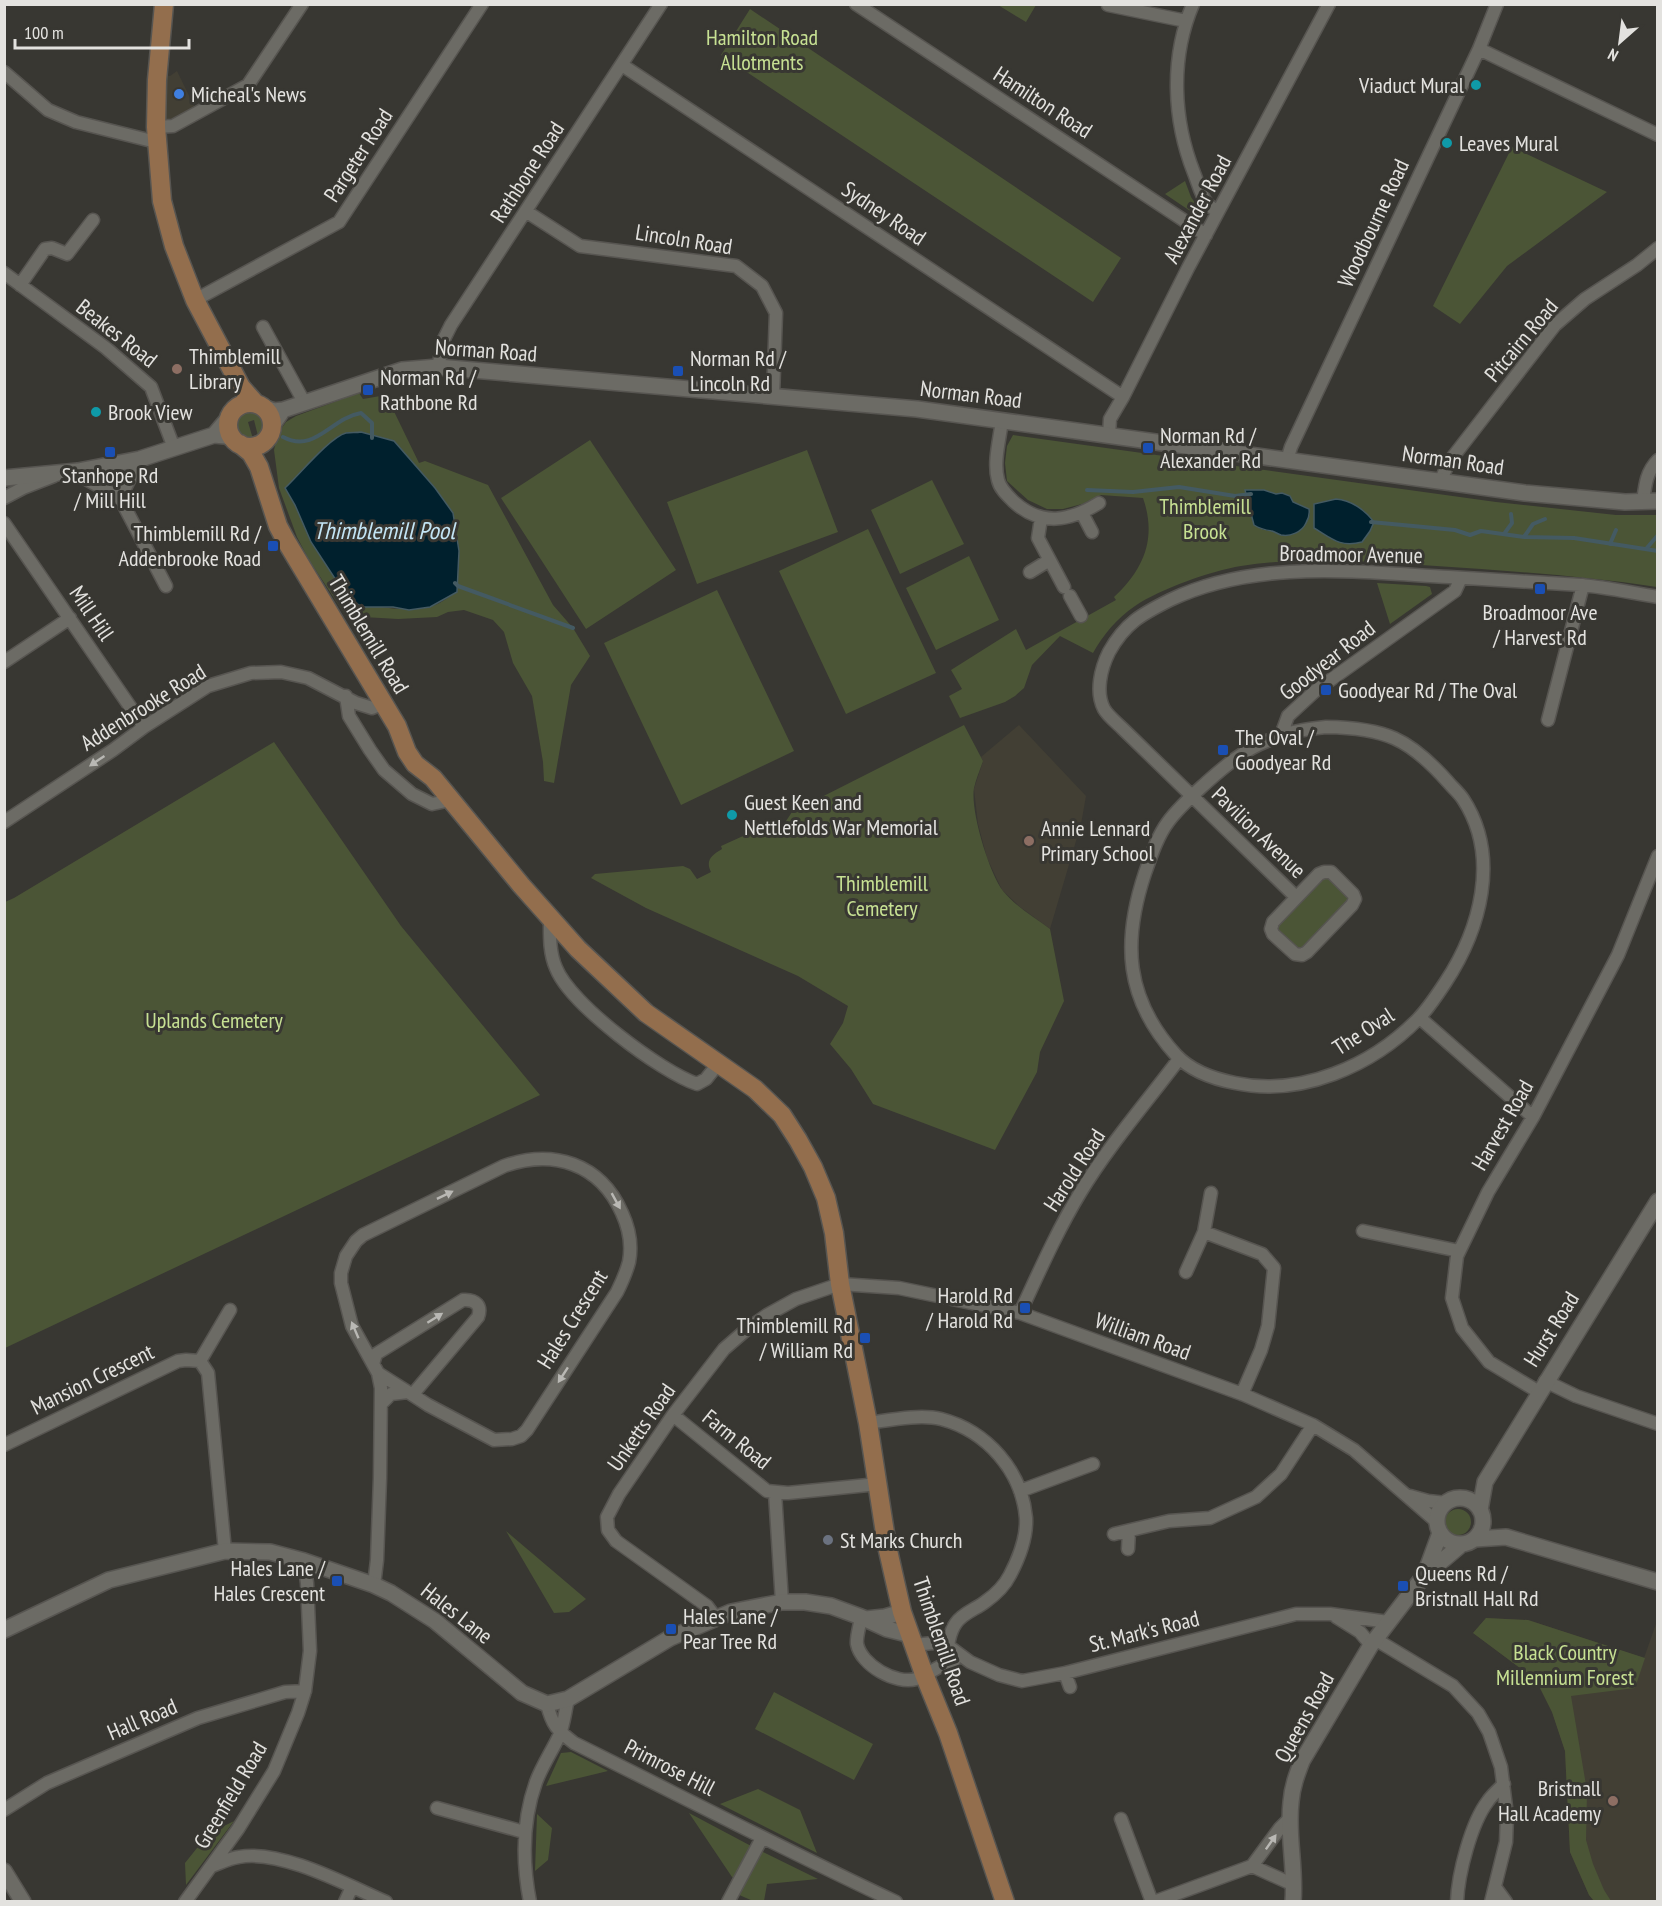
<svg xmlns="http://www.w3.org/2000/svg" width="1662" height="1906" viewBox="0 0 1662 1906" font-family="'PT Sans Narrow',sans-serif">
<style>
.built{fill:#423f34}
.green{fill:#4b5536;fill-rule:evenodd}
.water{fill:#00202d;stroke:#445a62;stroke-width:1.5}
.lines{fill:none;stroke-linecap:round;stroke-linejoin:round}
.stream{stroke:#445a62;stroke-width:4}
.minor-casing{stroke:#575551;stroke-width:15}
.tertiary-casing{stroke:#575551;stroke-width:18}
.secondary-casing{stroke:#575551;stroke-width:21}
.minor{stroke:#6c6b65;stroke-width:12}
.tertiary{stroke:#6c6b65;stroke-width:15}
.secondary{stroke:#936e4d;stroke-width:18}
.oneway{fill:#b9b8b4}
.culture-dot{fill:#0f9aa8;stroke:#383732;stroke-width:2}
.shop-dot{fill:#3f7fe0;stroke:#383732;stroke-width:2}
.education-dot{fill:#8d6e63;stroke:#383732;stroke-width:2}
.transit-dot{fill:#1a4fb4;stroke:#383732;stroke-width:2}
.worship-dot{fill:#6b7280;stroke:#383732;stroke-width:2}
.labels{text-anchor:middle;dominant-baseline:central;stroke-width:6;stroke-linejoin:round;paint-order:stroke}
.park-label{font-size:22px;fill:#c7e193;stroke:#383732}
.poi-label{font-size:22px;fill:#e3e2df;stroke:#383732;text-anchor:start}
.street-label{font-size:22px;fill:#e3e2df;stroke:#383732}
.water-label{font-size:24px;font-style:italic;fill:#c3e5f5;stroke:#383732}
</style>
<rect width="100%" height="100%" fill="#383732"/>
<path class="built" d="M177 71 197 112 156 127 158 74 170 76Z
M1019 725 1086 796 1081 824 1050 929 1020 907 1002 890 987 858 978 824 974 789 983 761 981 757Z
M1486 1618 1528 1620 1644 1658 1657 1621V1901H1594L1589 1895 1570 1852 1565 1751 1552 1712 1536 1680 1473 1633Z"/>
<path class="green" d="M998 5H1036L1026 22Z
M750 9 1121 258 1093 302 721 55Z
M1512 147 1607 192 1507 266 1460 324 1433 306Z
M1185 181 1191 197 1204 216 1202 219 1165 194Z
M359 393 363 399 386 395 419 463 425 461 488 485 553 605 573 628 590 656 571 685 554 783 544 781 543 762 532 696 513 663 504 632 493 620 464 610 448 612 437 617 398 619 346 616 309 560 297 537 279 488 274 450 278 433 286 422 296 416ZM361 432 394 441 435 488 453 513 459 551 457 591C449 597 439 605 429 607 404 613 374 606 349 600L311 542 295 505 302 472 321 450Z
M246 410C262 410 269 424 258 436L254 420 248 422 253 439C233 441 226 418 246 410Z
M1013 435 1496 502 1616 515H1657V587C1584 576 1510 571 1436 566 1371 562 1305 556 1241 566 1211 571 1160 589 1135 606 1117 618 1103 635 1093 653L1060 636 1032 665 1024 688 1015 696 1005 702 960 718 949 696 962 689 951 670 1016 629 1026 650 1116 600 1114 597C1144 569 1157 538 1143 498L1101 495 1082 504 1063 509H1047L1028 500 1007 481 1005 463 1007 446Z
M590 440 676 570 586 629 501 498Z
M807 450 838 532 697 584 667 502Z
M932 480 964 544 900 574 871 510Z
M868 529 936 673 846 714 779 571Z
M969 556 999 620 936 650 906 588Z
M1377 583 1426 586 1430 587 1432 594 1390 624Z
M717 590 794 751 681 805 604 643Z
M964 725 983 761C980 770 976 779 974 788 970 810 989 873 1003 891 1015 906 1035 918 1050 929L1064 1001 1040 1052 1037 1072 995 1150 873 1104 851 1069 830 1044 843 1023 848 1006 798 976 646 908 591 878 595 874 683 866 690 869 697 879 711 872C705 860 712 855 722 849L721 846 763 827C772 827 776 832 781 838L788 833 786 821 792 812Z
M274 742 401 926 540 1095 5 1348V902L14 898Z
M1326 877 1336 881 1349 897 1348 903 1309 946 1299 950 1276 929 1279 922 1320 879Z
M1445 1522a13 13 0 1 1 26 0a13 13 0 1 1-26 0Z
M506 1531 586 1599 569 1612 554 1613Z
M1486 1618 1528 1620 1645 1658 1635 1688 1571 1696 1587 1791 1586 1840 1593 1864 1604 1890 1611 1901H1594L1589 1895 1570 1852 1565 1751 1552 1712 1536 1680 1473 1633Z
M774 1692 873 1744 854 1780 755 1729Z
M571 1752 608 1771 546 1786 561 1753Z
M758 1789 800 1810 817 1853 720 1804Z
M689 1813 753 1847 818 1879 767 1884 764 1901H753L737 1894 742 1883 732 1877Z
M537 1814 552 1828 548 1860 535 1871Z
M234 1821 186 1885 185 1863 213 1828 224 1826Z"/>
<path class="water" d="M361 432 394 441 435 488 453 513 459 551 457 592 430 607 409 610 393 607H363L349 600 311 542 295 505 285 488C299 475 330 437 346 433 351 432 356 433 361 432Z
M1245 490H1264L1276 494 1282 493 1290 496 1293 502 1309 509C1310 515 1309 518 1306 523 1302 532 1290 537 1281 535 1278 534 1275 532 1272 531 1265 530 1260 529 1254 525Z
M1336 499C1351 500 1365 510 1374 522L1370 531 1362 542C1340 548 1331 538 1314 528V504Z"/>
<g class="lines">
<path class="stream" d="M283 437C315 454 331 418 361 413L372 423V438
M1087 490 1133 492 1179 487 1235 496 1251 494
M1371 522 1455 530 1470 535 1481 531 1524 537 1574 538 1658 551
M1504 534 1512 523 1511 514
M1524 537 1533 524 1545 519
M1610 544 1616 530
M1646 549 1658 535
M455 583 458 586 573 628"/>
<g class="minor-casing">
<path id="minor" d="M856 4 1206 235
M1193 4C1170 58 1173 120 1194 173 1198 183 1201 196 1207 203 1210 207 1215 210 1218 212
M1108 5 1186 21
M1479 49 1658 135
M622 65 1123 397
M4 72 48 110 76 122 156 142
M156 127 173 126 248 85 302 4
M527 212 580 246 736 266 762 286 776 313 773 396
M4 273 106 348 151 387 174 448
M20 285 45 249 52 248 67 254 93 220
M195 300 339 222 482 4
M263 327 304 402
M438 367 444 339 451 325 661 4
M1002 420C1000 438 993 462 998 480 1000 489 1008 496 1014 502 1042 527 1070 521 1099 503
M1109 435 1110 419 1123 397 1188 268 1329 4
M1287 460 1291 447 1479 49 1497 4
M78 471 84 478 120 498 140 459
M1440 482 1449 462 1555 325 1585 299 1637 265 1658 248
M4 498 23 488 54 476
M120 498 166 586
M1643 502C1645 486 1646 472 1658 460
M1082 513 1092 532
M1041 518 1038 538 1064 587
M4 523 144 727
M1030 572 1048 561
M1070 596 1081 616
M4 662 70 618
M346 696 349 716 370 750 384 770 412 794 432 804 451 800
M1548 720 1583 585
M1326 727C1385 728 1409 738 1448 782 1453 788 1459 793 1463 799 1501 857 1480 930 1445 983 1437 995 1428 1009 1418 1019 1372 1066 1301 1097 1235 1083 1214 1079 1191 1071 1176 1055 1125 999 1122 942 1145 873 1151 856 1157 837 1168 822 1179 807 1194 794 1207 782 1225 766 1244 750 1267 741 1285 732 1306 729 1326 727Z
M1281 735 1288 716 1315 691 1455 591 1461 578
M4 822 113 750 144 727 208 686 251 673 281 672 308 678 356 703 372 708 382 704
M1324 872H1331L1353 894 1355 899 1352 905 1307 952 1302 955 1295 954 1273 934 1271 929 1273 922 1319 874Z
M1296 897 1123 729C1117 723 1108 716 1104 709 1095 692 1101 668 1109 652 1125 623 1142 614 1170 600 1256 559 1357 572 1449 577 1493 580 1537 582 1581 585 1606 587 1632 593 1658 597
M550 918C550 935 549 952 556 968 570 1004 661 1072 697 1084L706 1079 718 1064
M1420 1018 1533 1117
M1363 1231 1459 1251
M1204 1232 1262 1254 1274 1268 1268 1326 1261 1350 1242 1394
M1186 1272 1204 1232 1211 1193
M1020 1313C1039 1272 1057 1231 1080 1193 1109 1145 1146 1103 1179 1059
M200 1361 230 1310
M373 1364 376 1354 463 1300C476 1299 482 1306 478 1317L413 1394
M378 1373 408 1392
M1545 1381 1576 1396 1658 1424
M1539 1392 1489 1362 1462 1328 1452 1298 1457 1256 1488 1192 1533 1117 1618 955 1658 856
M673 1415 767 1491 788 1493 878 1484
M868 1423C890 1420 920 1414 941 1419 987 1431 1022 1471 1026 1518 1027 1537 1019 1558 1010 1575 1005 1585 995 1595 985 1602 976 1609 963 1613 956 1623 948 1634 947 1650 947 1663
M4 1445 178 1361 186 1360 200 1361 208 1373 225 1551
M1020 1491 1093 1464
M775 1493 782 1602
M1410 1496 1428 1501 1446 1503
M1114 1534 1169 1521 1210 1518 1256 1497 1281 1474 1313 1425
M1128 1549 1129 1531
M374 1585 377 1560 380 1478 381 1388 378 1373 352 1326 341 1283V1273L346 1256 356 1241 363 1235 504 1166C553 1149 600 1163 622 1213 629 1228 632 1246 629 1262 626 1273 622 1282 617 1292L527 1430 521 1436 512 1439 494 1440 428 1405 408 1392 391 1394 382 1403
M861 1617C860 1625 856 1637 857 1644 861 1665 896 1685 916 1679 929 1674 939 1665 954 1661
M1336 1617 1360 1632 1371 1645
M716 1618 707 1606 616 1541 608 1530 607 1517 619 1494 673 1415 724 1349 746 1330 767 1315 796 1299 840 1284 899 1288 1020 1313 1242 1394 1313 1425 1354 1450 1437 1522
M1375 1639 1453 1686 1478 1713 1489 1732 1501 1767 1507 1815 1506 1842 1491 1902
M914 1645 933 1643 947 1645 970 1662 999 1675 1022 1681 1065 1673 1296 1614H1330L1388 1622
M1065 1673 1070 1687
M547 1704C552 1725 557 1730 574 1743 681 1796 787 1851 896 1902
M437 1808 524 1832
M4 1810 47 1783 198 1718 285 1692 305 1691
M1121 1819 1152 1902
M212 1866C220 1863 230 1858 239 1857 281 1849 347 1885 386 1902
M1252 1866 1294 1885
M1495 1887 1506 1902
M185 1902 238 1829 274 1771 298 1713 305 1691 310 1651 307 1583 304 1561
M345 1902 352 1887
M530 1902C522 1861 522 1821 536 1782 542 1766 552 1751 559 1736 564 1725 565 1711 568 1699
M728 1902 762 1838
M1154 1902 1252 1866 1280 1828 1290 1818
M1457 1902C1458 1874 1471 1823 1488 1801 1492 1795 1499 1789 1504 1784"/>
</g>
<g class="tertiary-casing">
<path id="tertiary" d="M263 407 274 411 283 410 402 370 438 367 917 409 1525 493 1625 502 1658 501
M272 426 283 410
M214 435 230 416
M4 478 78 471 140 459 214 435 225 436 234 439
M1437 1521a23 23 0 1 1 46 0a23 23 0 1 1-46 0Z
M1480 1510 1485 1482 1658 1201
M1475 1539 1506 1537 1658 1582
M1425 1574 1440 1533
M866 1619 885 1617 902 1612
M4 1630 109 1580 225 1551 270 1552 304 1561 374 1585 391 1593 435 1621 522 1693 547 1704 568 1699 670 1638 731 1612 782 1602H805L831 1606 861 1617 887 1629 911 1635
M4 1871 23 1902
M1293 1902C1296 1868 1287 1835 1291 1802 1292 1787 1297 1774 1302 1761L1371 1645 1423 1577 1462 1544"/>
</g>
<g class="secondary-casing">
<path id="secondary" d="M164 4 157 80 156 127 162 201 174 246 195 300 241 387 256 404
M228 425a22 22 0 1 1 44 0a22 22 0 1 1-44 0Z
M240 444 251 453 259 467 278 526 286 541 397 726 407 752 415 764 433 778 521 885 578 949 646 1013 755 1089 782 1115 798 1140 813 1167 826 1198 834 1233 840 1284 868 1423 887 1546 902 1612 924 1674 948 1733 1005 1902"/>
</g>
<use href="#minor" class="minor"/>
<use href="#tertiary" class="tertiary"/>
<use href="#secondary" class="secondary"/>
</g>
<defs><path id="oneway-solid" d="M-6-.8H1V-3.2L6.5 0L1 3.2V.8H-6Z" transform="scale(1.5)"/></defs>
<g class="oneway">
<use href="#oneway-solid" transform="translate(97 761) rotate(146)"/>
<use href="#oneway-solid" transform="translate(445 1195) rotate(-26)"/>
<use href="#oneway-solid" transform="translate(616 1201) rotate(61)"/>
<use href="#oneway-solid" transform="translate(435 1318) rotate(-32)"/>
<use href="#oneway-solid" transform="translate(355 1330) rotate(-113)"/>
<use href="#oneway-solid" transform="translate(563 1375) rotate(123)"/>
<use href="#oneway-solid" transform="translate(1271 1842) rotate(-55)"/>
</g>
<g class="culture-dot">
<circle cx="1476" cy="85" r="6"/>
<circle cx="1447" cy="143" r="6"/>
<circle cx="96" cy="412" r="6"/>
<circle cx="732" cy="815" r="6"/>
</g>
<circle class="shop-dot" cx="179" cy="94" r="6"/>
<g class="education-dot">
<circle cx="177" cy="369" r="6"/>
<circle cx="1029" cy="841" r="6"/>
<circle cx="1613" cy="1801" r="6"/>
</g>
<g class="transit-dot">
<rect x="672" y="365" width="12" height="12" rx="3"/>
<rect x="362" y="384" width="12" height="12" rx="3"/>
<rect x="1142" y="442" width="12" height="12" rx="3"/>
<rect x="104" y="446" width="12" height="12" rx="3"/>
<rect x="267" y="540" width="12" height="12" rx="3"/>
<rect x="1534" y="583" width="12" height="12" rx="3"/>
<rect x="1320" y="684" width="12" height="12" rx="3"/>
<rect x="1217" y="744" width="12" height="12" rx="3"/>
<rect x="1019" y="1302" width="12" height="12" rx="3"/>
<rect x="859" y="1332" width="12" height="12" rx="3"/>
<rect x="331" y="1575" width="12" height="12" rx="3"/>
<rect x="1397" y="1580" width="12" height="12" rx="3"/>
<rect x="665" y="1623" width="12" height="12" rx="3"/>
</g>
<circle class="worship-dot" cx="828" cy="1540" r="6"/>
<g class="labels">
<g class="park-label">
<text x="762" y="37">Hamilton Road<tspan x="762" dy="25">Allotments</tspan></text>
<text x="1205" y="506">Thimblemill<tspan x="1205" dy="25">Brook</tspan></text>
<text x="882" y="883">Thimblemill<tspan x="882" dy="25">Cemetery</tspan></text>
<text x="214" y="1020">Uplands Cemetery</text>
<text x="1565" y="1652">Black Country<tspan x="1565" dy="25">Millennium Forest</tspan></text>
</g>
<g class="poi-label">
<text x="1464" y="85" text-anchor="end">Viaduct Mural</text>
<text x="191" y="94">Micheal's News</text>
<text x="1459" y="143">Leaves Mural</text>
<text x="189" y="356">Thimblemill<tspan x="189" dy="25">Library</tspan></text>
<text x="690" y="358">Norman Rd /<tspan x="690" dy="25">Lincoln Rd</tspan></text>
<text x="380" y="377">Norman Rd /<tspan x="380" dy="25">Rathbone Rd</tspan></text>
<text x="108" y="412">Brook View</text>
<text x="1160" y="435">Norman Rd /<tspan x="1160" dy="25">Alexander Rd</tspan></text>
<text x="110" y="475" text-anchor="middle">Stanhope Rd<tspan x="110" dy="25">/ Mill Hill</tspan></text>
<text x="261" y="533" text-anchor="end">Thimblemill Rd /<tspan x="261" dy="25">Addenbrooke Road</tspan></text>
<text x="1540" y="612" text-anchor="middle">Broadmoor Ave<tspan x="1540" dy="25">/ Harvest Rd</tspan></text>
<text x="1338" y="690">Goodyear Rd / The Oval</text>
<text x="1235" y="737">The Oval /<tspan x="1235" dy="25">Goodyear Rd</tspan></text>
<text x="744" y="802">Guest Keen and<tspan x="744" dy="25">Nettlefolds War Memorial</tspan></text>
<text x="1041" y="828">Annie Lennard<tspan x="1041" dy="25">Primary School</tspan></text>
<text x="1013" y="1295" text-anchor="end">Harold Rd<tspan x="1013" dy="25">/ Harold Rd</tspan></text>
<text x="853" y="1325" text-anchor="end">Thimblemill Rd<tspan x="853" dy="25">/ William Rd</tspan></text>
<text x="840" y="1540">St Marks Church</text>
<text x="325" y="1568" text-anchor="end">Hales Lane /<tspan x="325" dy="25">Hales Crescent</tspan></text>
<text x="1415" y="1573">Queens Rd /<tspan x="1415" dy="25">Bristnall Hall Rd</tspan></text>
<text x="683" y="1616">Hales Lane /<tspan x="683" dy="25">Pear Tree Rd</tspan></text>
<text x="1601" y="1788" text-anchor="end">Bristnall<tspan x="1601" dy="25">Hall Academy</tspan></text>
</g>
<g class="street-label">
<text transform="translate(1043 102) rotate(33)">Hamilton Road</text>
<text transform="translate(358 155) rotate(-57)">Pargeter Road</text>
<text transform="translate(527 172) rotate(-57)">Rathbone Road</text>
<text transform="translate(1197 209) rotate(-62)">Alexander Road</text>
<text transform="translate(884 213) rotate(34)">Sydney Road</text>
<text transform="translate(1373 223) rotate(-65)">Woodbourne Road</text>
<text transform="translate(684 239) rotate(9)">Lincoln Road</text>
<text transform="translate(117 333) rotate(38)">Beakes Road</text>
<text transform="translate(1521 340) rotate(-50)">Pitcairn Road</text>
<text transform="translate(486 350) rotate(4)">Norman Road</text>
<text transform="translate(971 394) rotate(7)">Norman Road</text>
<text transform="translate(1453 460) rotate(8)">Norman Road</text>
<text transform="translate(1351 554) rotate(1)">Broadmoor Avenue</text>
<text transform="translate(92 613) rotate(56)">Mill Hill</text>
<text transform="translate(369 634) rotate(59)">Thimblemill Road</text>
<text transform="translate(1327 660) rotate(-38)">Goodyear Road</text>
<text transform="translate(143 707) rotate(-32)">Addenbrooke Road</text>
<text transform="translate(1259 832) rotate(44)">Pavilion Avenue</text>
<text transform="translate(1363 1031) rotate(-33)">The Oval</text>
<text transform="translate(1502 1125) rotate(-60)">Harvest Road</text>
<text transform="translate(1074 1170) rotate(-57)">Harold Road</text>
<text transform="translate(572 1319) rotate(-58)">Hales Crescent</text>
<text transform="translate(1551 1329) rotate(-58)">Hurst Road</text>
<text transform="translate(1143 1336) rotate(20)">William Road</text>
<text transform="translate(92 1379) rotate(-26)">Mansion Crescent</text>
<text transform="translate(641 1427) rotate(-55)">Unketts Road</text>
<text transform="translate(737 1439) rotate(39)">Farm Road</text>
<text transform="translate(457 1613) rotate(38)">Hales Lane</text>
<text transform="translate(1144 1631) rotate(-14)">St. Mark's Road</text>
<text transform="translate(942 1641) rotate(71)">Thimblemill Road</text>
<text transform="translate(1304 1717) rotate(-61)">Queens Road</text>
<text transform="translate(142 1719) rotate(-23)">Hall Road</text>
<text transform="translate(670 1767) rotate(27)">Primrose Hill</text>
<text transform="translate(230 1795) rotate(-59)">Greenfield Road</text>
</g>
<g class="water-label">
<text x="384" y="530">Thimblemill Pool</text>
</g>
</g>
<rect width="1662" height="1906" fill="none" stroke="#e3e2df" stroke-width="12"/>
<g transform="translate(1620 42) rotate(208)" stroke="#383732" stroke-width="4.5" paint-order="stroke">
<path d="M0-4.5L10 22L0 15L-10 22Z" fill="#e3e2df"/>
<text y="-9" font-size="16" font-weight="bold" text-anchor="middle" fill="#e3e2df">N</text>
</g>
<path d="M15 39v9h174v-9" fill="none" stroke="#e3e2df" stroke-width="3"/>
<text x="24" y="39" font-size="18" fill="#e3e2df" stroke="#383732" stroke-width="4.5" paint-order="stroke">100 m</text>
</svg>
